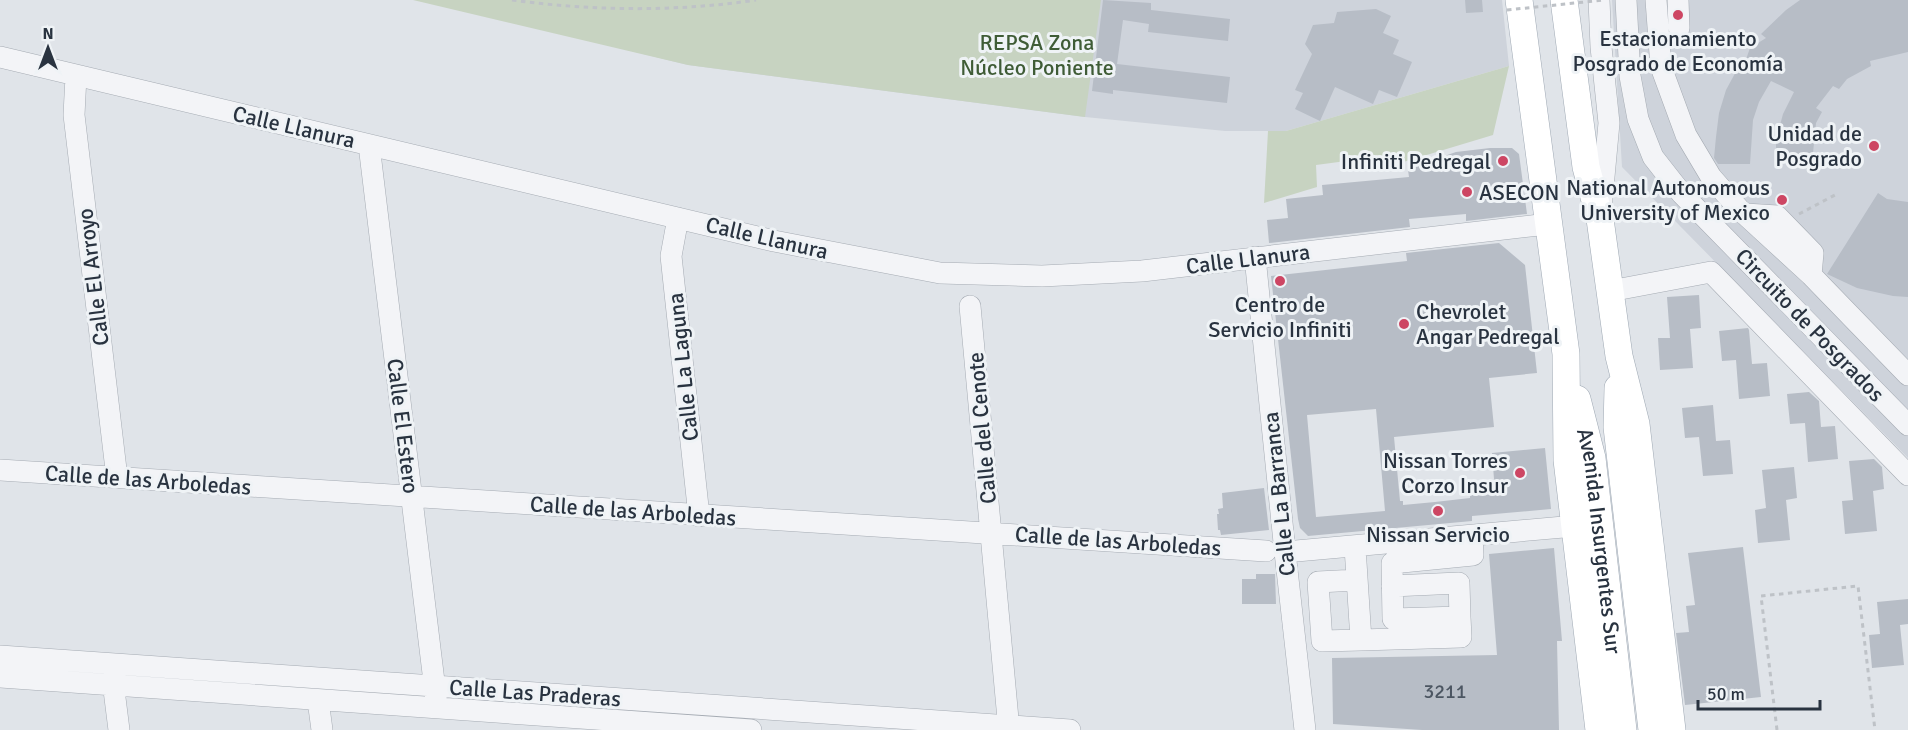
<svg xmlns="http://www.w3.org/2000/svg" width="1908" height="730" viewBox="0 0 1908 730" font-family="Signika,sans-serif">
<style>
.built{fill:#ced3db}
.green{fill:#c7d3c1}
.building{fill:#b7bdc6;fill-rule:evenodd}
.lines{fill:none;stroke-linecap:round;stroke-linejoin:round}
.minor-casing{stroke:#a5abb3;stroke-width:22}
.major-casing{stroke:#9fa9b4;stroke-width:28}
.path{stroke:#bec2c7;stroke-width:3;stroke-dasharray:4.5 4.5;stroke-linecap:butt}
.minor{stroke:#f3f4f7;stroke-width:21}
.major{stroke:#fff;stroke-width:27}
.path-bridge{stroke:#bec2c7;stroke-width:3;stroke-dasharray:4.5 4.5;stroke-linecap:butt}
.poi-dot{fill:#cd4663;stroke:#eff3f6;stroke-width:2}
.labels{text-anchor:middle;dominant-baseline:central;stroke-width:6;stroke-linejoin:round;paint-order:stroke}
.number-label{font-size:20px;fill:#4c5662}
.poi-label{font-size:22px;fill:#293340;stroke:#eff3f6;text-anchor:end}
.park-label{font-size:22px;fill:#3f5c36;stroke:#eff3f6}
.street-label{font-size:22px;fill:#293340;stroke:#eff3f6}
</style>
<rect width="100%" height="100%" fill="#e0e4e9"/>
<path class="built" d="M425 0H1502L1509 66 1286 131H1225L1085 117 688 65Z
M1612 0H1908V458L1622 167Z"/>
<path class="green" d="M413 0H1101L1085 117 688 65Z
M1509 66 1493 135 1400 163 1399 154 1316 165 1317 187 1264 203 1268 131H1286Z"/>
<path class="building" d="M1103 0 1151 3V10L1230 19 1228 41 1148 32 1149 24 1123 20 1117 64 1230 77 1227 103 1113 90V94L1092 91Z
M1465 0H1482L1483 12 1466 13Z
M1800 0H1908V52L1870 61 1871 66 1847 79 1839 89 1833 86 1816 108 1822 112 1816 123 1813 153 1805 154V159L1776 160V140L1783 114 1794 92 1771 81 1759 102 1753 120 1750 164H1718L1714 158 1716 137 1719 113 1726 90 1739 66 1743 68 1750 48 1766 38 1761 34 1786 10Z
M1376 9 1391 16 1383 33 1399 40 1393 54 1412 62 1397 97 1379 90 1373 104 1335 87 1320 121 1295 109 1303 93 1295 90 1312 54 1305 44 1313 25 1334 23 1337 12Z
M1490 148H1512L1519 154 1527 214 1466 221V214L1409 219 1410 227 1269 243 1267 220 1288 218 1286 199 1323 195 1322 185 1409 177 1408 170 1424 163 1456 152Z
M1878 193 1887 199 1908 202V297L1893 296 1857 288 1827 274Z
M1499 243 1525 265 1537 373 1489 378 1494 427 1394 437 1400 501H1403V505L1435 502 1470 498V495L1495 492 1492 453 1545 448 1551 509 1472 516V521L1308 536 1300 528 1298 519 1271 276 1407 261 1406 253ZM1376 409 1385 511 1316 517 1307 415Z
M1699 295 1701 328 1690 329 1693 368 1660 370 1658 338H1670L1667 297Z
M1748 328 1749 330 1752 364 1767 363 1770 396 1739 399 1736 360 1722 361 1719 331Z
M1809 392 1819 401 1821 427 1835 426 1838 459 1808 462 1805 423 1790 424 1787 394Z
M1713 405 1716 441 1730 440 1733 474 1703 476 1699 437 1685 438 1682 408Z
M1874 459 1882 467 1884 489 1873 491 1877 531 1845 534 1842 501 1853 500 1849 461Z
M1794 467 1797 498 1786 500 1790 540 1758 543 1755 510 1766 508 1762 470Z
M1264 488 1269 530 1221 535 1220 530H1218L1217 514H1219L1218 509 1223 508 1222 493Z
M1743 547 1761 697 1685 705 1676 633 1689 632 1686 606 1695 605 1688 553Z
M1554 548 1562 641H1557L1559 730H1422L1333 724 1332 658 1497 655 1489 554Z
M1256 574H1275L1276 604H1242V579H1256Z
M1908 599V624L1900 625 1904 665 1872 668 1869 635 1880 634 1877 602Z"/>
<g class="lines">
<g class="minor-casing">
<path id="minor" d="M1599 0 1601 47 1609 123 1601 209
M1626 0 1630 76 1638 119 1653 157 1682 194 1908 425
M1656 0 1661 67 1686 135 1711 177 1739 209 1811 275 1908 375
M1678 0 1679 28
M0 57 774 241 940 273 1042 276 1142 271 1548 224
M76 76 74 115 117 478
M369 145 436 698
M1745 214 1777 216 1813 253 1811 275
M678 218 671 256 699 516
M1255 257 1285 552 1305 730
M1610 291 1711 272 1908 475
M970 306 1009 730
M0 470 1266 551
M1355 547 1361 640 1461 637 1460 617 1393 619 1392 563 1473 555 1472 537
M1285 552 1575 526
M1357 580 1318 582 1322 641 1361 640
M1392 586 1459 583 1460 617
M0 656 1070 730
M112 674 119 730
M0 677 751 730
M318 700 322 730"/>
</g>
<g class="major-casing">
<g id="major">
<path d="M1519 0 1566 354 1567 460 1599 730"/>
<path d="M1564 0 1586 167 1600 219 1619 356 1636 424 1672 730"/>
<path d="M1618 388 1617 427 1652 730"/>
<path id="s1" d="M1577 399 1592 458 1623 730"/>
</g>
</g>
<path class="path" d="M512 0C593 11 675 12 756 0
M1799 214 1835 195
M1777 730 1761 596 1858 586 1875 730"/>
<use href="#minor" class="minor"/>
<use href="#major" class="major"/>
<path class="path-bridge" d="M1507 10 1604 0"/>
</g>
<g class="poi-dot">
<circle cx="1678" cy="15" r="6"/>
<circle cx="1874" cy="146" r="6"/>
<circle cx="1503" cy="161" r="6"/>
<circle cx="1467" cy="192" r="6"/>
<circle cx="1782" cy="200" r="6"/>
<circle cx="1280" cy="281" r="6"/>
<circle cx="1404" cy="324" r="6"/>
<circle cx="1520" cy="473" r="6"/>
<circle cx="1438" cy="511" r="6"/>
</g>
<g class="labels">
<g class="number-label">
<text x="1445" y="691">3211</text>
</g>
<g class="poi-label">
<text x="1678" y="38" text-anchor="middle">Estacionamiento<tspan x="1678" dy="25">Posgrado de Economía</tspan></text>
<text x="1862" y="133">Unidad de<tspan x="1862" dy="25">Posgrado</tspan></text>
<text x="1491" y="161">Infiniti Pedregal</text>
<text x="1770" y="187">National Autonomous<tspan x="1770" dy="25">University of Mexico</tspan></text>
<text x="1479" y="192" text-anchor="start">ASECON</text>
<text x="1280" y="304" text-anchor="middle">Centro de<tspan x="1280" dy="25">Servicio Infiniti</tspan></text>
<text x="1416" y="311" text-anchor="start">Chevrolet<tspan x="1416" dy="25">Angar Pedregal</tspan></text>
<text x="1508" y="460">Nissan Torres<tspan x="1508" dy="25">Corzo Insur</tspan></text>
<text x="1438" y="534" text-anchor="middle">Nissan Servicio</text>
</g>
<g class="park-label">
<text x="1037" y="42">REPSA Zona<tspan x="1037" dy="25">Núcleo Poniente</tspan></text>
</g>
<g class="street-label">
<text transform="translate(294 127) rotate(13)">Calle Llanura</text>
<text transform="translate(767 238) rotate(13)">Calle Llanura</text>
<text transform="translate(1248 259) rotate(-7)">Calle Llanura</text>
<text transform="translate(93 277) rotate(-97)">Calle El Arroyo</text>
<text transform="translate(1810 325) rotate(46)">Circuito de Posgrados</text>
<text transform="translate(683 367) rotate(-96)">Calle La Laguna</text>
<text transform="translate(403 426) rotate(83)">Calle El Estero</text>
<text transform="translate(982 428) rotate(-95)">Calle del Cenote</text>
<text transform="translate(148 480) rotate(4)">Calle de las Arboledas</text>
<text transform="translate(1279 494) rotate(-96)">Calle La Barranca</text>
<text transform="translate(633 511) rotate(4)">Calle de las Arboledas</text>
<text transform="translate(1118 541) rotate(4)">Calle de las Arboledas</text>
<text stroke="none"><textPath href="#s1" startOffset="144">Avenida Insurgentes Sur</textPath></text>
<text transform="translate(535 693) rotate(4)">Calle Las Praderas</text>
</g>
</g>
<g transform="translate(48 48)" stroke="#eff3f6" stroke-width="4.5" paint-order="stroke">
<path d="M0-4.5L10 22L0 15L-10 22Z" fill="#293340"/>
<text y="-9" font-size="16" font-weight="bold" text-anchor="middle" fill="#293340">N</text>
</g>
<path d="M1698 700v9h122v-9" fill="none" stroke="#293340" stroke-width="3"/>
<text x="1707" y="700" font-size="18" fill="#293340" stroke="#eff3f6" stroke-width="4.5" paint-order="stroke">50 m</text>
</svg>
